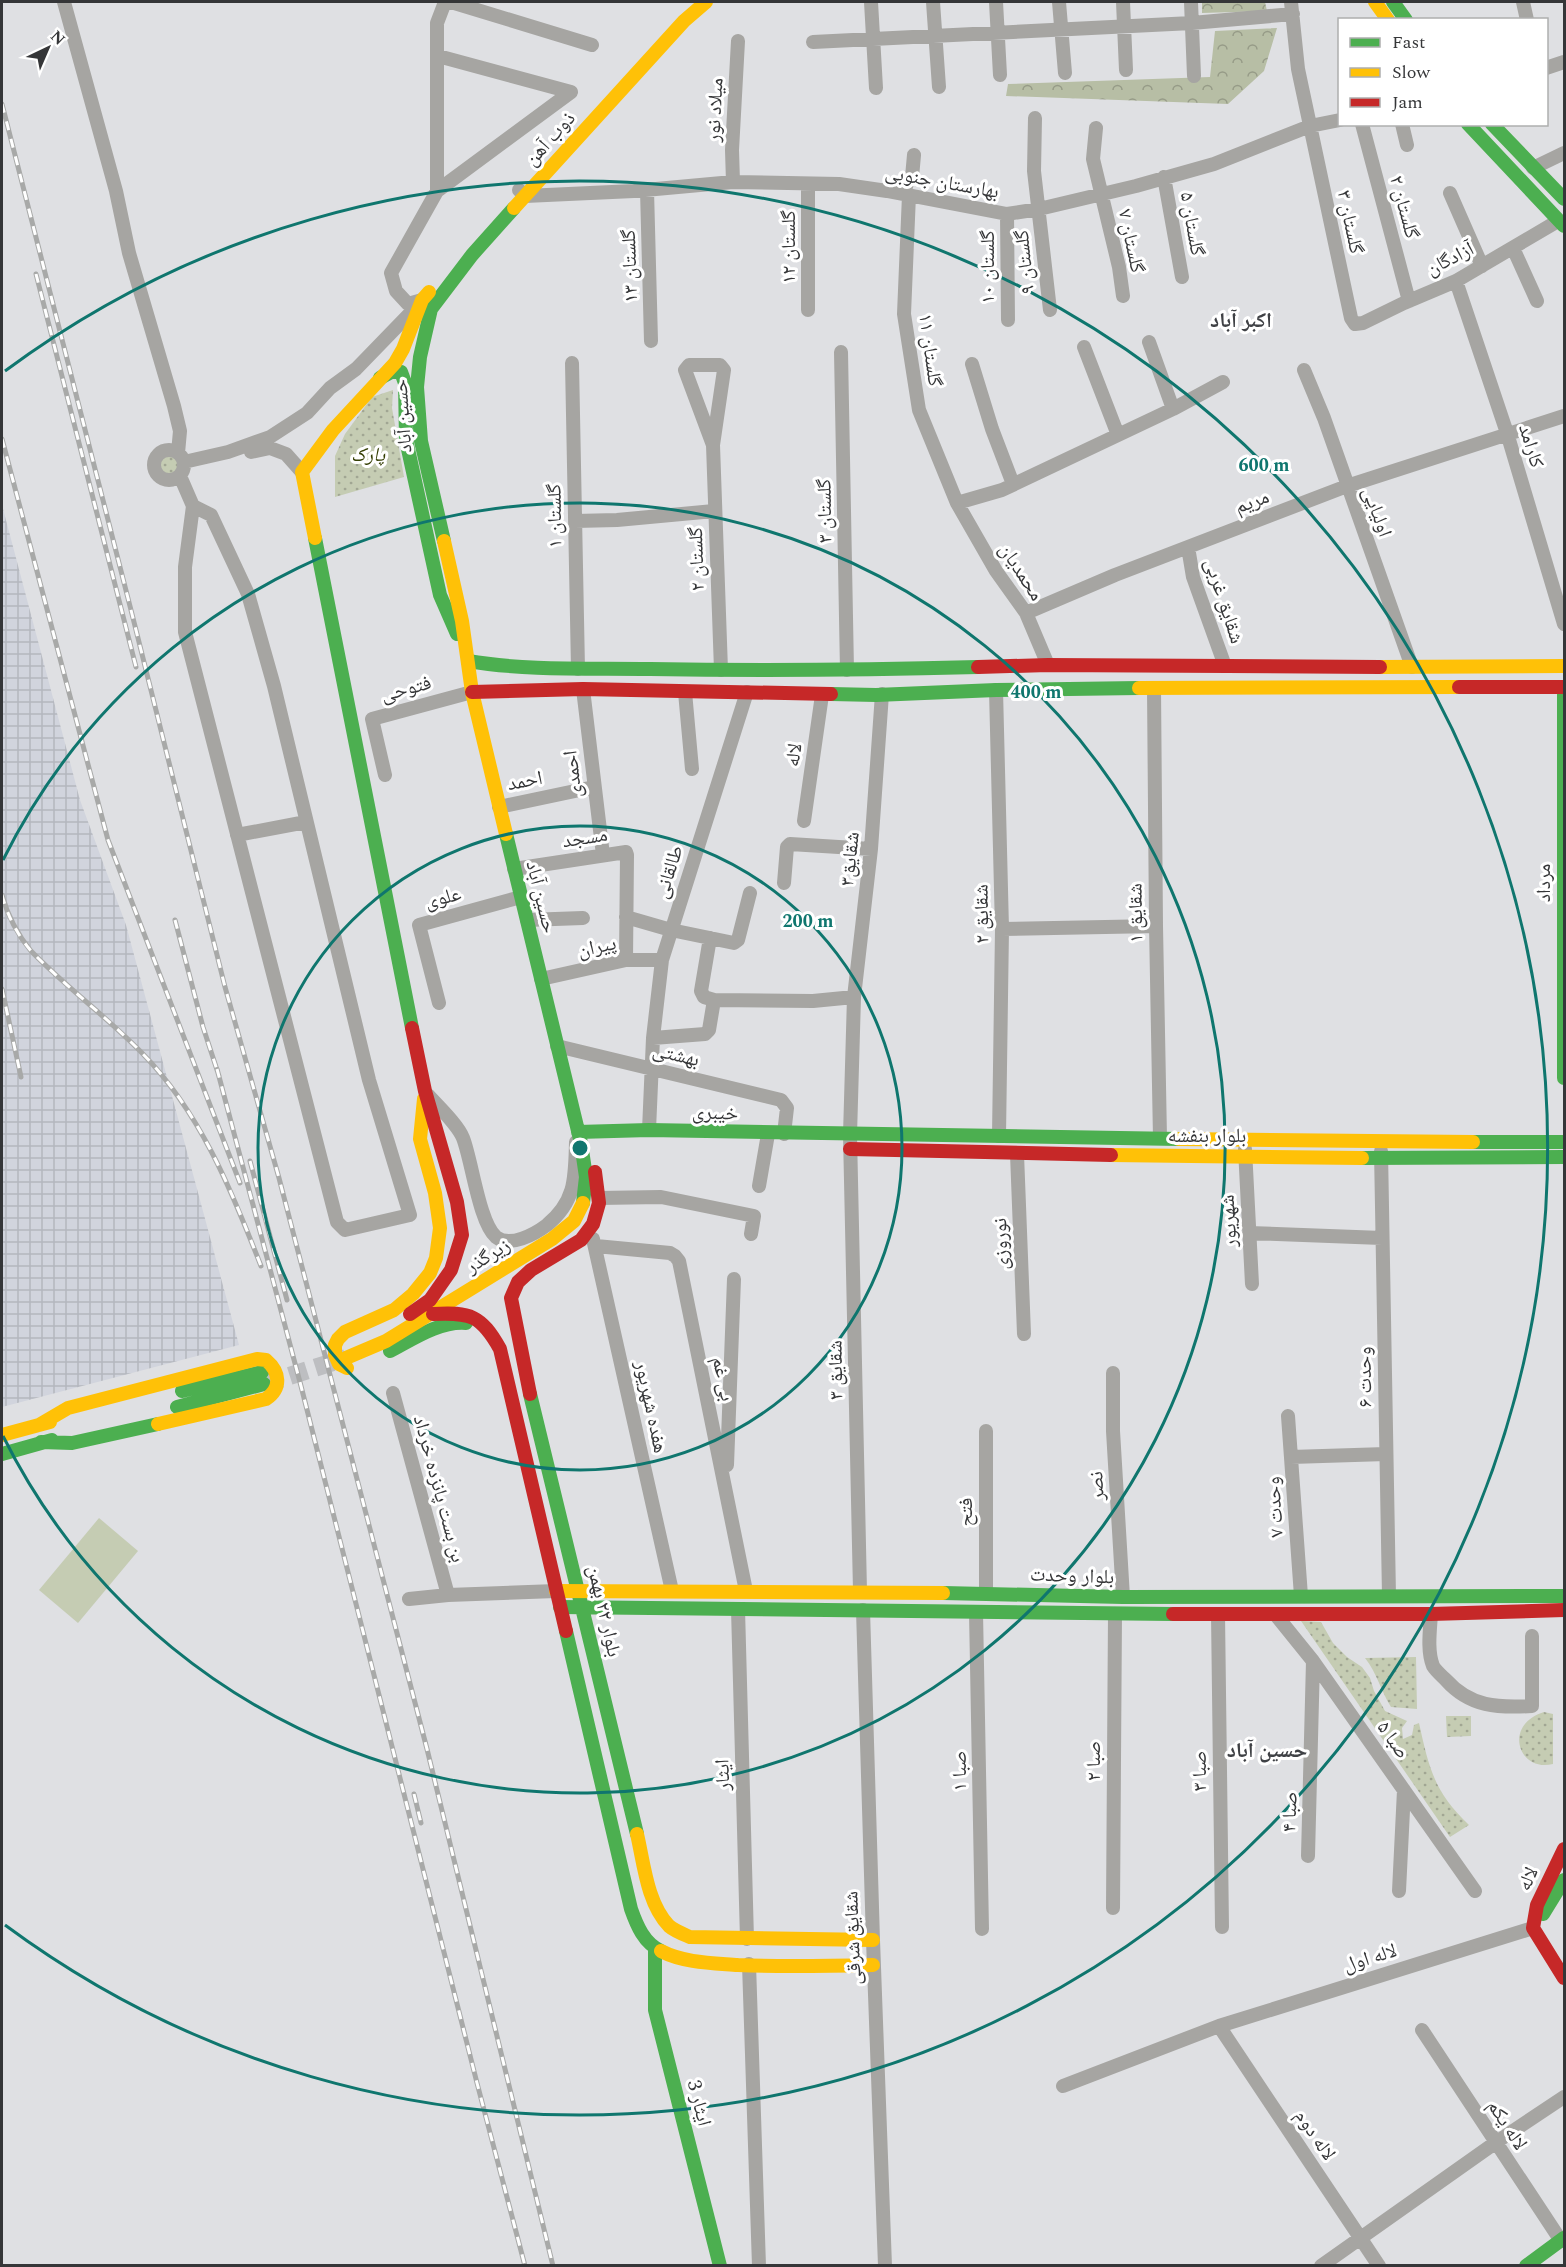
<svg xmlns="http://www.w3.org/2000/svg" width="1566" height="2267" viewBox="0 0 1566 2267" font-family="Spectral,'Noto Naskh Arabic',serif">
<style>
.industrial{fill:url(#industrial-grid)}
.grass{fill:url(#grass-dots)}
.forest{fill:url(#forest-crowns)}
.pitch{fill:#c5ccb3}
.lines{fill:none;stroke-linecap:round;stroke-linejoin:round}
.secondary-tunnel{stroke:#bdbec1;stroke-width:18;stroke-dasharray:18 9;stroke-linecap:butt}
.street{stroke:#a6a5a2;stroke-width:14}
.fast{stroke:#4caf50;stroke-width:14}
.slow{stroke:#ffc107;stroke-width:14}
.jam{stroke:#c62828;stroke-width:14}
.rail-casing{stroke:#a8a9a8;stroke-width:5}
.rail{stroke:#fff;stroke-width:3;stroke-dasharray:9;stroke-linecap:butt}
.ring{fill:none;stroke:#0f766e;stroke-width:3}
.labels{text-anchor:middle;dominant-baseline:central;stroke-width:6;stroke-linejoin:round;paint-order:stroke}
.street-label{font-size:20px;fill:#353638;stroke:#fff}
.park-label{font-size:20px;font-style:italic;fill:#353f04;stroke:#fff}
.neighbourhood-label{font-size:21px;font-weight:bold;fill:#3f4145;stroke:#fff}
.centre{fill:#0f766e;stroke:#fff;stroke-width:3}
.ring-label{font-size:18px;text-anchor:middle;font-weight:bold;fill:#0f766e;stroke:#fff;stroke-width:6;stroke-linejoin:round;paint-order:stroke}
</style>
<defs>
<pattern id="industrial-grid" width="8" height="8" patternUnits="userSpaceOnUse" patternTransform="scale(1.5)"><rect width="8" height="8" fill="#d1d4dd"/><path d="M0 4h8M4 0v8" fill="none" stroke="#b4b7be"/></pattern>
<pattern id="grass-dots" width="8" height="8" patternUnits="userSpaceOnUse" patternTransform="scale(1.5)"><rect width="8" height="8" fill="#c5ccb3"/><path d="M2 2h.1M6 6h.1" fill="none" stroke="#a1a693" stroke-width="1.8" stroke-linecap="round"/></pattern>
<pattern id="forest-crowns" width="20" height="18" patternUnits="userSpaceOnUse" patternTransform="scale(1.5)"><rect width="20" height="18" fill="#b7bea5"/><path d="M2 6a3 3 0 1 1 6 0M12 15a3 3 0 1 1 6 0" fill="none" stroke="#969b87"/></pattern>
</defs>
<rect width="100%" height="100%" fill="#dfe0e3"/>
<path class="industrial" d="M2 505 80 800 126 925 239 1345 2 1407Z"/>
<path class="grass" d="M393 390 392 408 404 477 335 497V456L345 434 372 397Z
M156 465a13 13 0 1 1 26 0a13 13 0 1 1-26 0Z
M1301 1621 1321 1622 1333 1643 1347 1657 1362 1667 1370 1678 1374 1691 1385 1711 1407 1721 1402 1728 1403 1739 1412 1735 1414 1725 1419 1723C1429 1768 1434 1792 1469 1825L1450 1837Z
M1416 1657 1417 1709 1391 1707C1381 1691 1377 1673 1365 1658Z
M1544 1712 1553 1714V1764C1519 1773 1502 1725 1544 1712Z
M1446 1716H1471V1736L1447 1737Z"/>
<path class="forest" d="M1202 2H1265L1267 11 1202 13Z
M1277 28 1264 71 1228 104 1006 96 1008 84 1210 77 1215 31Z"/>
<path class="pitch" d="M99 1518 138 1551 78 1623 39 1590Z"/>
<g class="lines">
<path class="secondary-tunnel" d="M264 1384 346 1358"/>
<path class="street" d="M64 2 116 191 129 253 174 406 180 431 178 453
M451 2 592 45
M871 2 876 88
M933 2 939 87
M996 2 1000 75
M1059 2 1065 73
M1123 2 1126 70
M1191 2 1194 76
M1291 2 1298 69 1351 318 1355 324 1363 323 1404 303 1456 281 1558 221
M1523 2 1527 20
M813 42 1192 23 1293 14
M438 56 571 92
M1546 68 1564 62
M1035 118 1034 171 1050 310
M1362 124 1409 301
M1402 124 1407 145
M1096 128 1093 159 1119 267 1123 296
M1533 168 1564 153
M1164 177 1182 277
M733 182 732 150 738 41
M808 184V310
M519 190 525 196 634 191 733 182 839 184 887 191 1007 214 1039 209 1136 186 1214 164 1310 126 1340 120
M647 190 651 341
M437 191 571 92
M1450 193 1482 266
M904 194 907 183 912 177 914 155
M909 195 904 314 919 410 957 503 996 571 1026 613 1048 665
M1007 214 1008 320
M1513 248 1537 301
M1456 281 1507 433 1564 624
M422 300 408 304 396 291 391 273 437 191V23L445 2
M1149 342 1173 409
M1084 347 1118 435
M841 352 847 670
M572 363 578 669
M972 364 992 429 1013 484
M1304 370 1324 418 1412 667
M713 445 685 370 689 365H720L724 370 713 445 721 670
M154 465a15 15 0 1 1 30 0a15 15 0 1 1-30 0Z
M251 452 270 448 286 454 302 472
M184 462 228 452 270 437 307 413 330 388 356 369 419 304
M180 476 193 506 211 515 248 594 274 686 369 1080 410 1215 345 1230 337 1222 185 632V567L193 506
M957 503 1002 490 1173 409 1223 382
M575 521 617 520 714 511
M1188 547 1193 577 1225 666
M1026 613 1115 575 1347 486 1564 416
M1154 688 1156 926 1160 1138
M583 689 603 855
M996 690 1002 929 999 1136
M685 692 692 769
M385 775 372 719 472 692
M499 807 594 787
M804 821 822 695
M237 835 306 822
M514 869 626 852 627 855 626 960
M784 883 787 847 790 844 871 849
M626 917 671 930 734 943 738 940 750 893
M527 920 583 918
M1002 929 1156 926
M541 979 626 960H662
M714 1000 813 1001 854 997
M439 1003 419 925 521 897
M653 1038 705 1034 709 1030 714 1000 704 997 701 991 710 938
M557 1046 781 1100 787 1108 784 1134
M428 1095C438 1106 458 1125 463 1138 472 1161 479 1222 496 1237 510 1248 535 1234 547 1225 576 1201 575 1178 576 1142
M649 1130 653 1038 662 960 747 692
M1245 1149 1252 1284
M1381 1151 1389 1596
M1017 1154 1024 1334
M759 1186 768 1134
M599 1198 661 1197 754 1216 751 1234
M1249 1233 1382 1238
M593 1239 672 1591
M596 1246 670 1253 675 1256 679 1261 746 1591
M1113 1373V1431L1123 1597
M393 1393 448 1595
M1288 1416 1301 1596
M1291 1457 1386 1454
M727 1465 734 1279
M860 1591 850 1135 854 997 871 849 882 694
M986 1593V1431
M409 1599 448 1595 556 1591
M738 1609 747 1939
M863 1610 873 1940 885 2266
M976 1612 982 1929
M1218 1614 1222 1927
M1275 1614 1313 1661 1475 1891
M1431 1614C1430 1630 1427 1651 1433 1666 1436 1671 1442 1676 1446 1680 1470 1707 1498 1708 1532 1706V1636
M1308 1856 1313 1661
M1399 1891 1404 1790
M1113 1908 1115 1614
M749 1964 759 2266
M1219 2026 1379 2266
M1422 2030 1561 2241
M1063 2086 1219 2026 1533 1928
M1321 2266 1495 2143 1564 2097"/>
<path class="fast" d="M1393 2 1406 20
M1468 124 1564 226
M1492 124 1564 199
M380 378 391 372H401L405 383 406 440 440 595 457 634
M315 538 412 1028
M444 541 421 441 417 387 420 357 431 309 472 255 514 208
M468 661C528 671 589 668 650 669 759 671 868 670 978 667
M1564 687V1078
M831 694 876 695 996 690 1139 688
M506 834 581 1143 586 1177 583 1203
M578 1132 649 1130 1179 1139
M1473 1142H1564
M1362 1158 1564 1157
M390 1351C413 1339 439 1321 466 1323
M182 1391 262 1372
M530 1394 637 1834
M177 1407 264 1384
M41 1442 72 1443 158 1424
M2 1454 52 1440
M943 1593 1123 1597 1564 1596
M560 1607 1173 1614
M566 1631 631 1909C637 1926 644 1943 661 1951
M1543 1914 1564 1880
M655 1949V2010L720 2266
M1526 2266 1564 2238"/>
<path class="slow" d="M1375 2 1388 20
M514 208 684 21 706 2
M315 538 302 472 333 430 395 363 403 349 422 300 429 292
M444 541 462 621 472 692 506 834
M1380 667 1564 666
M1139 688 1459 687
M1179 1139 1473 1142
M1111 1155 1362 1158
M346 1358 386 1341 552 1239 574 1221 583 1203
M347 1368 339 1364 335 1355V1345L338 1339 345 1332 394 1310 413 1294 430 1273 436 1258 440 1228 435 1193 420 1139 424 1099
M39 1425 68 1408 257 1359 266 1360C280 1372 282 1388 266 1399L158 1424
M2 1435 50 1422
M556 1591 943 1593
M637 1834C644 1864 647 1903 669 1926 675 1931 683 1934 690 1937L873 1940
M661 1951C684 1963 713 1963 738 1965 783 1967 828 1966 873 1965"/>
<path class="jam" d="M978 667 1048 665 1380 667
M1459 687H1564
M472 692 583 689 831 694
M850 1149 1111 1155
M410 1314 430 1300 451 1270 462 1235 457 1202 425 1091 412 1028
M433 1314C470 1312 481 1315 500 1349L566 1631
M530 1394 511 1298 518 1282 531 1270 581 1240 593 1224 599 1203 595 1172
M1173 1614H1431L1564 1610
M1564 1849 1537 1905 1533 1928 1564 1978"/>
<g class="rail-casing">
<path id="rail" d="M2 104 132 614 225 987 279 1178 427 1749 553 2266
M36 274 136 667
M2 439 108 840 240 1183
M2 895C8 917 17 934 31 951 66 987 107 1017 142 1053 200 1112 231 1189 261 1266
M175 920 203 1027 219 1076
M2 989 21 1077
M217 1069 301 1386 477 2083 525 2266
M250 1161 287 1300
M414 1794 421 1823"/>
</g>
<use href="#rail" class="rail"/>
</g>
<g class="ring">
<circle cx="580" cy="1148" r="322"/>
<path d="M3 860A645 645 0 1 1 3 1436"/>
<path d="M5 371A967 967 0 1 1 5 1925"/>
</g>
<g class="labels">
<g class="street-label">
<text transform="translate(715 110) rotate(-87)">میلاد نور</text>
<text transform="translate(550 139) rotate(-48)">ذوب آهن</text>
<text transform="translate(942 182) rotate(10)">بهارستان جنوبی</text>
<text transform="translate(1404 207) rotate(75)">گلستان ۲</text>
<text transform="translate(1350 222) rotate(78)">گلستان ۳</text>
<text transform="translate(1192 224) rotate(80)">گلستان ۵</text>
<text transform="translate(1131 241) rotate(78)">گلستان ۷</text>
<text transform="translate(789 247) rotate(-90)">گلستان ۱۲</text>
<text transform="translate(1450 259) rotate(-27)">آزادگان</text>
<text transform="translate(1025 262) rotate(-96)">گلستان ۹</text>
<text transform="translate(630 266) rotate(-92)">گلستان ۱۳</text>
<text transform="translate(988 267) rotate(-90)">گلستان ۱۰</text>
<text transform="translate(930 350) rotate(82)">گلستان ۱۱</text>
<text transform="translate(403 416) rotate(-94)">حسین آباد</text>
<text transform="translate(1531 446) rotate(73)">کارامد</text>
<text transform="translate(1252 502) rotate(-20)">مریم</text>
<text transform="translate(825 511) rotate(-91)">گلستان ۳</text>
<text transform="translate(1377 512) rotate(70)">اولیایی</text>
<text transform="translate(555 516) rotate(-91)">گلستان ۱</text>
<text transform="translate(697 559) rotate(-92)">گلستان ۲</text>
<text transform="translate(1021 572) rotate(57)">محمدیان</text>
<text transform="translate(1224 601) rotate(72)">شقایق غربی</text>
<text transform="translate(406 689) rotate(-15)">فتوحی</text>
<text transform="translate(794 755) rotate(-82)">لاله</text>
<text transform="translate(573 774) rotate(-97)">احمدی</text>
<text transform="translate(525 781) rotate(-11)">احمد</text>
<text transform="translate(585 838) rotate(-9)">مسجد</text>
<text transform="translate(850 859) rotate(-84)">شقایق۳</text>
<text transform="translate(669 872) rotate(-72)">طالقانی</text>
<text transform="translate(1544 883) rotate(-90)">مرداد</text>
<text transform="translate(541 897) rotate(76)">حسین آباد</text>
<text transform="translate(443 898) rotate(-15)">علوی</text>
<text transform="translate(1136 913) rotate(-91)">شقایق ۱</text>
<text transform="translate(982 914) rotate(-91)">شقایق ۲</text>
<text transform="translate(597 947) rotate(-12)">پیران</text>
<text transform="translate(676 1055) rotate(13)">بهشتی</text>
<text transform="translate(715 1113) rotate(2)">خیبری</text>
<text x="1207" y="1136">بلوار بنفشه</text>
<text transform="translate(1229 1221) rotate(-93)">شهریور</text>
<text transform="translate(1001 1244) rotate(-92)">نوروزی</text>
<text transform="translate(488 1256) rotate(-32)">زیرگذر</text>
<text transform="translate(836 1370) rotate(-91)">شقایق ۳</text>
<text transform="translate(1365 1377) rotate(-91)">وحدت ۶</text>
<text transform="translate(723 1379) rotate(78)">بی غم</text>
<text transform="translate(651 1407) rotate(78)">هفده شهریور</text>
<text transform="translate(1097 1486) rotate(-93)">نصر</text>
<text transform="translate(439 1489) rotate(75)">بن بست پانزده خرداد</text>
<text transform="translate(1275 1507) rotate(-94)">وحدت ۷</text>
<text transform="translate(966 1512) rotate(-90)">فتح</text>
<text transform="translate(1072 1576) rotate(2)">بلوار وحدت</text>
<text transform="translate(604 1611) rotate(77)">بلوار ۲۲ بهمن</text>
<text transform="translate(1393 1740) rotate(55)">صبا ۵</text>
<text transform="translate(1094 1761) rotate(-90)">صبا ۲</text>
<text transform="translate(960 1771) rotate(-91)">صبا ۱</text>
<text transform="translate(1200 1771) rotate(-91)">صبا ۳</text>
<text transform="translate(723 1775) rotate(-92)">ایثار</text>
<text transform="translate(1290 1812) rotate(-88)">صبا ۴</text>
<text transform="translate(1528 1879) rotate(-65)">لاله</text>
<text transform="translate(853 1938) rotate(-92)">شقایق شرقی</text>
<text transform="translate(1370 1958) rotate(-17)">لاله اول</text>
<text transform="translate(699 2103) rotate(76)">ایثار 3</text>
<text transform="translate(1507 2125) rotate(57)">لاله یکم</text>
<text transform="translate(1315 2135) rotate(56)">لاله دوم</text>
</g>
<g class="park-label">
<text x="368" y="455">پارک</text>
</g>
<g class="neighbourhood-label">
<text x="1241" y="321">اکبر آباد</text>
<text x="1267" y="1751">حسین آباد</text>
</g>
</g>
<circle cx="580" cy="1148" r="9" class="centre"/>
<g class="ring-label">
<text x="1264" y="471">600 m</text>
<text x="1036" y="698">400 m</text>
<text x="808" y="927">200 m</text>
</g>
<rect width="1566" height="2267" fill="none" stroke="#353638" stroke-width="6"/>
<rect x="1338" y="18" width="210" height="108" fill="#ffffff" stroke="#aeafaf" stroke-width="1.5"/>
<rect x="1350" y="38" width="30" height="9" fill="#4caf50" stroke="#aeafaf" stroke-width="1.5"/>
<text x="1392" y="48" font-size="18" fill="#353638">Fast</text>
<rect x="1350" y="68" width="30" height="9" fill="#ffc107" stroke="#aeafaf" stroke-width="1.5"/>
<text x="1392" y="78" font-size="18" fill="#353638">Slow</text>
<rect x="1350" y="98" width="30" height="9" fill="#c62828" stroke="#aeafaf" stroke-width="1.5"/>
<text x="1392" y="108" font-size="18" fill="#353638">Jam</text>
<g transform="translate(48 48) rotate(44)" stroke="#ffffff" stroke-width="4.5" paint-order="stroke">
<path d="M0-4.5L10 22L0 15L-10 22Z" fill="#353638"/>
<text y="-9" font-size="16" font-weight="bold" text-anchor="middle" fill="#353638">N</text>
</g>
</svg>
